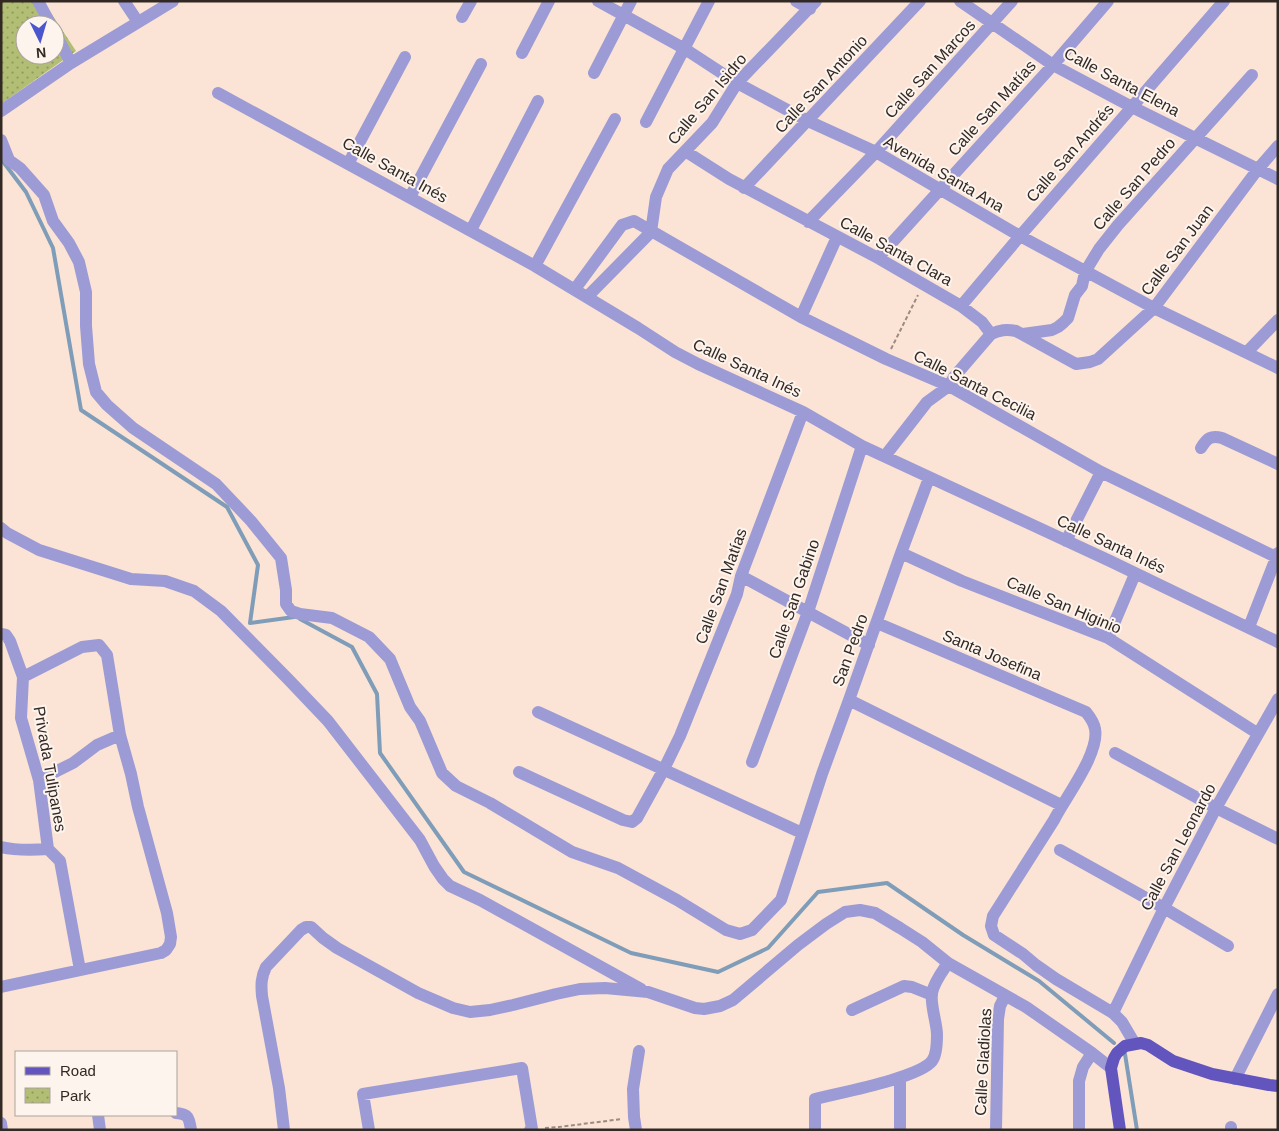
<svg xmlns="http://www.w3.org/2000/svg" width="1279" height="1131" viewBox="0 0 1279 1131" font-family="Helvetica,sans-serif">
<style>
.park{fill:url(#park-dots);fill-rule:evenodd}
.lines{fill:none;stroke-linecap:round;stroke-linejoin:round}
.stream{stroke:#7f9db8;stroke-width:4}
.path{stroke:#9b8b81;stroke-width:2;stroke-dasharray:4 2.5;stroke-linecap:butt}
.minor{stroke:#9d9bd5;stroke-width:12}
.major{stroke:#6355be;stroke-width:12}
.labels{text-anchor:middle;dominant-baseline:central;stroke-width:4;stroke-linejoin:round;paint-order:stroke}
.street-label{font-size:16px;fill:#322924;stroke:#fdf4ee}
</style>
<defs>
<pattern id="park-dots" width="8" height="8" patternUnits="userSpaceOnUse" patternTransform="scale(1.25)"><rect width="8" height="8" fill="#b1be73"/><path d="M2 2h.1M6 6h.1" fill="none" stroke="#919a5e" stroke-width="1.8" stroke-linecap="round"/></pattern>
</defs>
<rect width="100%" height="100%" fill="#fbe4d5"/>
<path class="park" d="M1 1H43L76 51 1 104ZM25 25H55V55H25Z"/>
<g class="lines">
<path class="stream" d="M1 159 26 192 53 248 81 410 227 507 258 565 250 623 294 617
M300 619 352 647 377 694 380 753 464 872 631 953 718 972 768 948 818 892 887 883 963 935 1039 981 1114 1043
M1125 1054 1137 1130"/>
<path class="path" d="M891 349 918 295
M545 1128 559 1127 622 1119"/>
<path class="minor" d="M38 1 51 25
M124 1 138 22
M598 1 685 49 737 83 808 121 876 152 1020 236 1154 308 1278 368
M796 1 810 9
M960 1 1053 65 1132 107 1278 179
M462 17 471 1
M55 33 71 63
M522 53 549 1
M594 73 631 1
M218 93 535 266 638 328 675 352 698 364 803 412 862 446 1110 561 1278 642
M1 111 71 63 173 1
M646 122 709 1
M1 140 9 160 20 168 44 195 53 221 69 243 79 262 86 292V326L89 364 96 392 107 405 133 428 216 484 251 521 281 558 286 590V604L291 611 300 614 332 618 369 637 390 659 410 707 420 721 442 773 456 786 490 803 572 852 618 868 677 900 726 930 740 934 752 930 781 900 822 774 849 700 901 553 929 478
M685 151 729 179 878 258 961 306 982 322 991 334C1000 330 1006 329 1016 331L1076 364 1090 362 1098 359 1154 308 1258 169 1278 146
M348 164 405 57
M744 188 920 1
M410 197 481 64
M808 222 876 152 1012 1
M471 230 538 101
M878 258 1053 65 1108 1
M535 266 615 119
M575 289 622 225 634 221 801 317 886 359 949 386 1101 472 1278 558
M587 297 651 232 656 197 668 169 712 123 737 83 816 1
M961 306 1020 236 1224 1
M801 317 837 237
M1023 334 1052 330 1058 327 1063 323 1068 318 1075 295 1082 286 1085 272 1099 249 1118 225 1252 75
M1247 352 1278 320
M1201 448C1207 438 1211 435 1222 438L1278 464
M885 456 927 402 949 386 954 377 991 334
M1 528 7 533 39 550 131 579 165 581 194 591 221 611 288 679 328 721 420 840 434 866 443 879 450 886 480 900 641 989
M1066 541 1101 472
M901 553 962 581 1108 638 1257 733
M741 576 869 645
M877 623 1086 712C1090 717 1094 722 1095 729 1100 753 1065 798 1054 820L993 916 991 926 994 935 1023 954 1036 965 1056 979 1113 1013 1122 1022 1135 1044
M1249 627 1278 553
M1 634 6 635 10 641 23 677 21 718 39 780 48 849 60 861 80 970
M1108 638 1135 574
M849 700 1061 805
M538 712 802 833
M1115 753 1216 808 1278 839
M752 762 808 612 862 446
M519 772 623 820 632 822 637 818 664 769 680 736 737 594 741 576 803 412
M39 780 73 763 97 745 120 735
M1 847C14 850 34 850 48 849
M1060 850 1164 908 1228 946
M1 987 161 953 166 950 170 944 171 937 167 913 138 807 131 774 120 735 107 655 99 645 82 647 23 677
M852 1010 904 986 912 987 932 995
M1113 1013 1164 908 1216 808 1278 699
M900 1078V1130
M1235 1079 1278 994
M176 1113C189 1114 189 1118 191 1130
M98 1115 100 1130
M1 1123 2 1130
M284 1130 279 1088 262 996C261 985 261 977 266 967L301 930 306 927H311L323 938 337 948 418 993 453 1008 470 1012 490 1010 513 1005 556 994 580 989 605 988 648 992 695 1008 704 1009 720 1006 733 1000 798 945 826 924 845 912 860 910 875 913 900 928 922 942 948 963 1026 1007 1092 1053 1111 1068
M369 1130 363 1094 522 1068 532 1129 530 1130
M636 1130 634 1117 633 1089 639 1051
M815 1130V1099C838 1093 919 1078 932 1061 936 1056 937 1043 937 1035 937 1023 930 1005 932 993 934 982 942 972 948 963
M996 1130 998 1019 1000 1006 1005 996
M1079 1130V1081L1083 1067 1092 1053
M1231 1130V1127"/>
<path class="major" d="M1120 1130 1111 1068 1114 1058 1117 1053 1125 1046 1141 1043 1148 1045 1173 1061 1212 1074 1269 1085 1278 1086"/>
</g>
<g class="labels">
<g class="street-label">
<text transform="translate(930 69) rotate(-48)">Calle San Marcos</text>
<text transform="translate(1122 82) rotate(28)">Calle Santa Elena</text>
<text transform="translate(821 84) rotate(-47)">Calle San Antonio</text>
<text transform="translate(707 99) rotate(-50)">Calle San Isidro</text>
<text transform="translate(992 108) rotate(-48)">Calle San Matías</text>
<text transform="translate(1070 153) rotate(-49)">Calle San Andrés</text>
<text transform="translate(395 170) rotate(29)">Calle Santa Inés</text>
<text transform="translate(944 174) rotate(30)">Avenida Santa Ana</text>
<text transform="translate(1134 184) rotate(-49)">Calle San Pedro</text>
<text transform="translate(1177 250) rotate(-53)">Calle San Juan</text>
<text transform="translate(896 251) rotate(29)">Calle Santa Clara</text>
<text transform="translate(747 368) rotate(25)">Calle Santa Inés</text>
<text transform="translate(975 385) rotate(27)">Calle Santa Cecilia</text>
<text transform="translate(1111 544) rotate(25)">Calle Santa Inés</text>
<text transform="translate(721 586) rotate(-70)">Calle San Matías</text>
<text transform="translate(794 599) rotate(-71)">Calle San Gabino</text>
<text transform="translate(1064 605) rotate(23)">Calle San Higinio</text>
<text transform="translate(850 650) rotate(-70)">San Pedro</text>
<text transform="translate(992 655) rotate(23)">Santa Josefina</text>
<text transform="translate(50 769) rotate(80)">Privada Tulipanes</text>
<text transform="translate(1178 847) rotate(-62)">Calle San Leonardo</text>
<text transform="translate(983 1062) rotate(-87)">Calle Gladiolas</text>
</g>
</g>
<rect width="1279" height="1131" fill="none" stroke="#322924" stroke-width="5"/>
<rect x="15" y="1051" width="162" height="65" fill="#fdf4ee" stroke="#aca39d"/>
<rect x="25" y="1067" width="25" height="8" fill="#6355be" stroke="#aca39d"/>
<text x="60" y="1076" font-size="15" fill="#322924">Road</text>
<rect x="25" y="1088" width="25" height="15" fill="url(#park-dots)" stroke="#aca39d"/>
<text x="60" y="1101" font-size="15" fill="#322924">Park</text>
<g transform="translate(40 40) rotate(175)"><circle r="24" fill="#fdf4ee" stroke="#aca39d"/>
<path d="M0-4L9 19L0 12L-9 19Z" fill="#4b56cc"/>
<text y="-8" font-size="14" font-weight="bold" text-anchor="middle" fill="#322924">N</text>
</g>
</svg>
